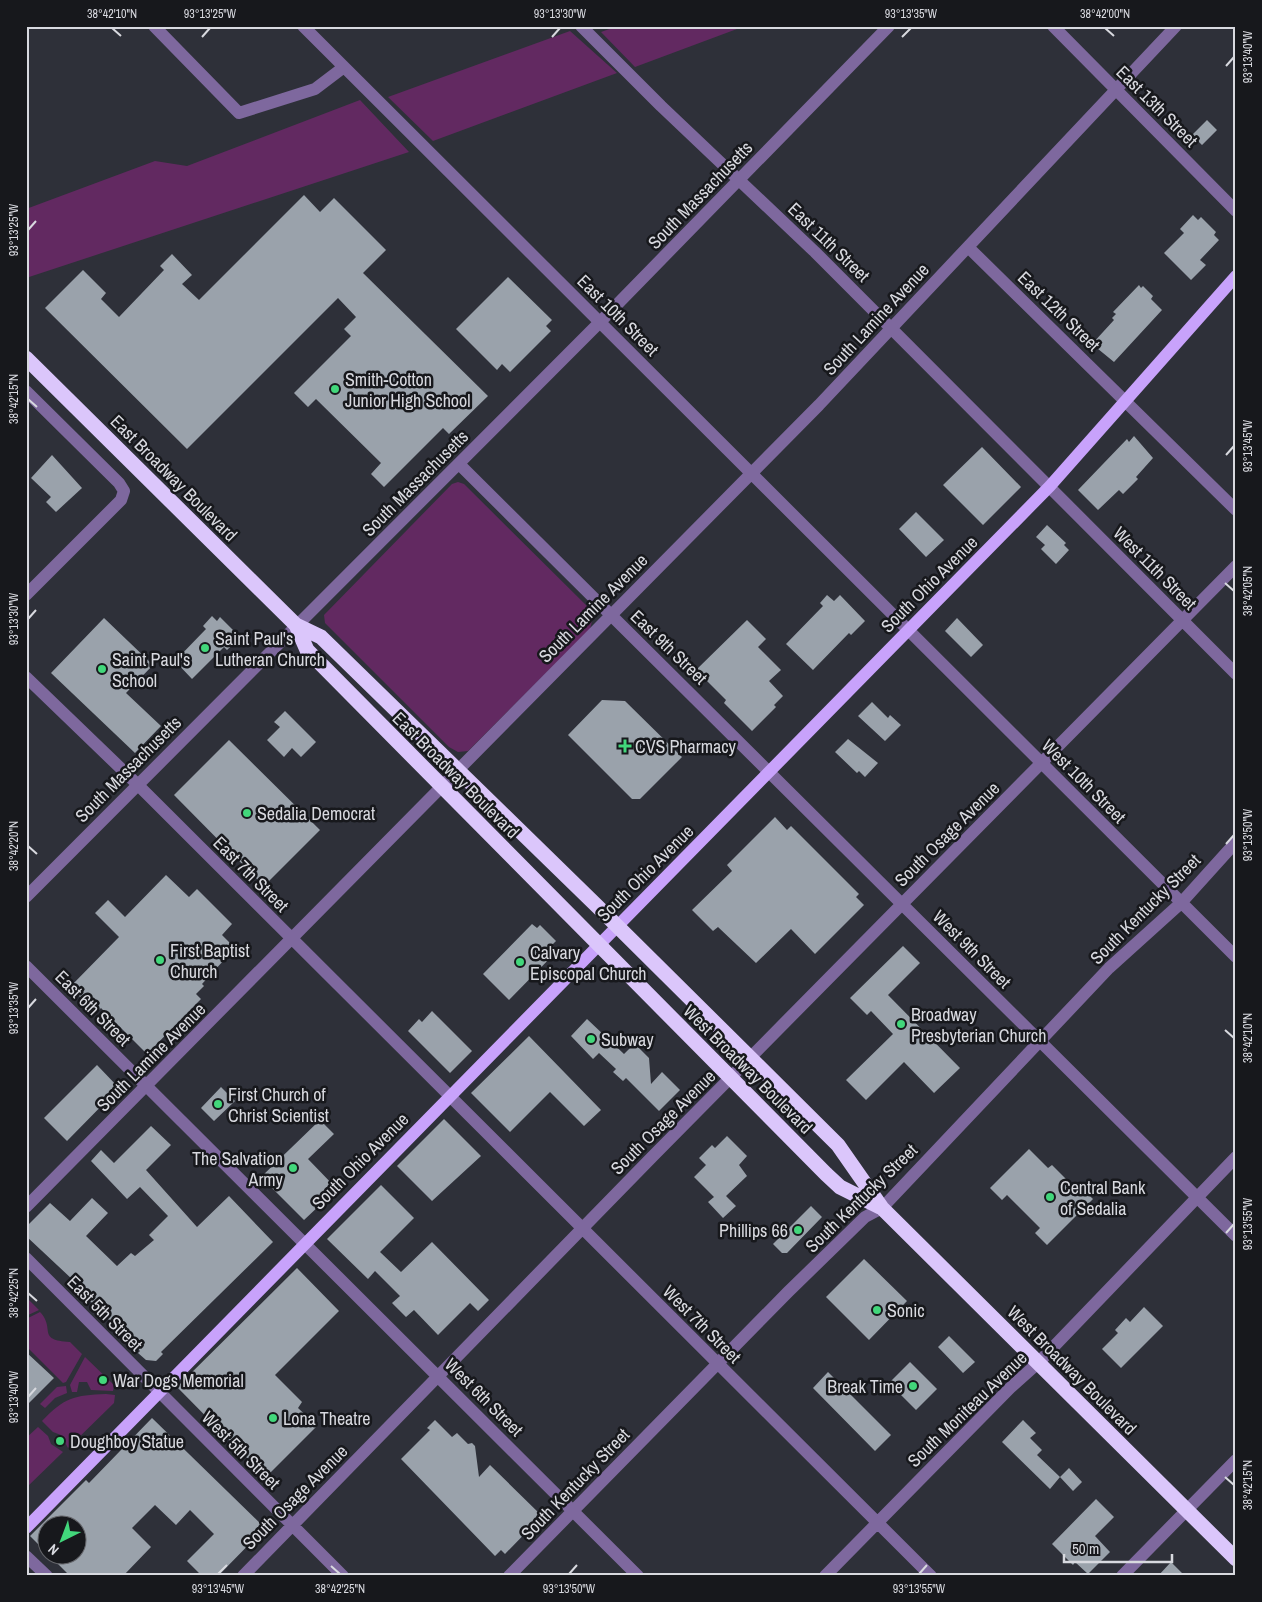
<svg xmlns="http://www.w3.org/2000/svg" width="1262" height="1602" viewBox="0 0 1262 1602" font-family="'Archivo Narrow',sans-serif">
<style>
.green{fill:#622961}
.building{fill:#9aa2ab}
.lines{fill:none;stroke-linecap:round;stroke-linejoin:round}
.minor{stroke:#7e689e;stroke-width:12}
.major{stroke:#c8a2fb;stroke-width:12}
.highway{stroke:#dbc6fb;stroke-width:15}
.ticks{fill:none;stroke:#d8d9df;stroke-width:2}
.poi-dot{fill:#42d77b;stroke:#17181c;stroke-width:2}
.labels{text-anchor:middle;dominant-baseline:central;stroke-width:5;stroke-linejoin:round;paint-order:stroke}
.street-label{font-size:18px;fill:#d8d9df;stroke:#17181c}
.poi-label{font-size:18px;fill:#d8d9df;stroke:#17181c;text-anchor:start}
.neatline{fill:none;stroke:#d8d9df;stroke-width:2}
.ticks-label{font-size:12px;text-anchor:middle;fill:#d8d9df}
</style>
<rect width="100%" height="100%" fill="#2e3039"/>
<path class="green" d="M618 26H745L635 67 601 32Z
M570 31 617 73 433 141 388 97Z
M360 100 409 152 26 278V209L155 161 187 166Z
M458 482 464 484 594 613 590 629 468 751 458 752 449 747 325 623 324 615 452 484Z
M26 1297 39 1310 26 1316Z
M40 1312C56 1329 36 1340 70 1342L82 1354 66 1382 63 1383 26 1346V1319Z
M85 1357 114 1385 113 1391 91 1390 87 1382H79L77 1392H72L70 1385Z
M66 1386 67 1393 55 1398 45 1408 40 1404 57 1387Z
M106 1394 115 1395 114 1403 68 1448 61 1435 53 1432 42 1421C64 1398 74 1395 106 1394Z
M38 1427 48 1436 51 1444 63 1452 26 1488V1438Z"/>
<path class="building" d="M1207 120 1217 130 1202 145 1192 135Z
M304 195 320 212 334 198 386 250 363 273 488 396 449 434 443 428 384 487 371 474 381 463 316 399 308 407 294 393 351 336 344 329 356 317 338 298 187 449 45 308 83 270 106 293 101 299 119 317 164 270 160 266 172 254 192 275 182 284 199 300Z
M1193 215 1198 220 1201 217 1216 232 1214 235 1219 240 1200 260 1206 265 1191 280 1164 253 1184 233 1180 229Z
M508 277 552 320 546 326 551 331 510 372 502 364 497 370 456 329Z
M1139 285 1141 288 1143 286 1153 296 1151 299 1162 310 1114 362 1092 344 1114 320 1112 318 1116 314 1113 312Z
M1134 436 1153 458 1136 477 1138 479 1123 494 1119 490 1098 510 1078 490 1127 439 1129 442Z
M982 447 1021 487 983 525 943 485Z
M52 455 82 488 56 512 46 502 51 497 31 478Z
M916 512 944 540 926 557 899 529Z
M1047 525 1066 543 1064 545 1069 550 1056 564 1041 549 1045 545 1036 537Z
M827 595 834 601 840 595 865 621 851 635 849 633 813 670 786 644 823 606 820 603Z
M212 616 217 621 220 617 235 632 230 636 236 641 227 650 224 647 192 679 175 661 206 629 203 626Z
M104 618 153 665 126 693 161 726 135 753 51 673Z
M957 618 983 645 971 657 945 631Z
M747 620 766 639 758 647 781 670 769 681 783 696 774 705 776 707 752 731 724 703 726 700 696 670Z
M602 700 625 701 682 757 640 799H632L568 735Z
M872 702 888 718 890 715 901 725 885 741 858 716Z
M285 711 316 742 301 757 292 748 284 757 267 740 280 727 274 722Z
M848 739 878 763 865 777 859 771 857 773 835 752Z
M229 740 320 830 264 886 174 795Z
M775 817 787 830 791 826 859 894 856 897 864 905 815 954 791 929 756 963 718 927 713 931 692 910 732 871 727 865Z
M166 875 189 897 197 889 232 924 222 935 235 948 202 984 204 986 196 994 201 999 147 1054 101 1008 96 1013 70 987 119 937 95 913 108 900 125 917Z
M532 924 537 928 540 925 556 941 552 945 558 950 509 1000 483 974Z
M903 946 920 963 888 995 960 1068 934 1093 904 1062 866 1100 846 1080 893 1034 871 1011 867 1015 850 998Z
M432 1011 472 1051 450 1073 408 1031 419 1019 422 1022Z
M587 1019 624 1054 630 1048 638 1047 649 1058 651 1084 662 1072 680 1090 659 1111 626 1078 623 1081 613 1072 616 1069 599 1053 593 1059 571 1036Z
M529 1036 601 1110 584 1126 550 1092 510 1132 471 1093Z
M97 1065 119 1088 67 1141 44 1118Z
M221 1087 235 1101 214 1121 201 1108Z
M444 1119 481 1156 432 1201 397 1166Z
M320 1120 334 1134 308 1159 337 1189 304 1220 261 1177Z
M151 1126 171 1145 146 1170 197 1227 229 1196 273 1242 161 1352 163 1354 156 1361 146 1360 138 1353 140 1351 87 1298 89 1295 26 1236V1227L50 1203 70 1221 92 1198 108 1213 86 1236 117 1266 131 1253 135 1256 154 1240 149 1235 168 1216 140 1187 127 1199 91 1161 101 1150 114 1163Z
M727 1136 747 1156 739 1165 747 1176 726 1196 736 1206 723 1218 708 1202 714 1197 694 1177 706 1165 699 1158 712 1145 715 1148Z
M1029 1149 1048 1168 1052 1165 1073 1186 1076 1183 1093 1199 1047 1245 1035 1233 1040 1228 1007 1195 1002 1200 990 1188Z
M381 1185 414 1218 380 1252 401 1272 432 1242 489 1300 478 1311 470 1303 438 1335 414 1310 406 1317 392 1303 400 1296 375 1271 368 1279 327 1239Z
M811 1206 822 1217 787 1253H782L773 1244Z
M864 1259 907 1301 869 1340 826 1297Z
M297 1268 339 1311 275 1375 302 1402 298 1408 317 1426 269 1474 254 1458 251 1462 177 1387Z
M1144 1307 1163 1326 1121 1368 1102 1349 1118 1333 1115 1330 1126 1318 1130 1322Z
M949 1336 975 1362 963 1373 938 1347Z
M26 1352 54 1378 26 1406Z
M910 1362 937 1389 916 1410 889 1383Z
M828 1372 891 1435 875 1451 813 1388Z
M152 1418 265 1528 218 1576H202L187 1561 214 1534 190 1510 176 1525 155 1505 132 1528 151 1547 123 1576H70L48 1554H78V1524H48V1554L30 1536 86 1480 89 1483Z
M435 1420 452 1437 457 1433 468 1444 472 1443 475 1446 479 1477 490 1465 542 1516 505 1554 501 1550 495 1556 401 1459 430 1430 427 1428Z
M1023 1420 1036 1433 1030 1438 1042 1450 1037 1455 1060 1477 1050 1489 1002 1442Z
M1069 1468 1082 1482 1073 1491 1060 1477Z
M1096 1499 1114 1517 1095 1536 1110 1552 1088 1574 1075 1562 1073 1565 1052 1544Z
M1171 1562 1185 1576H1158Z"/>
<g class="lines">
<path class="minor" d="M154 26 239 113 315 89 344 67
M303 26 1236 957
M581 26 661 106 815 252 1236 674
M1053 26 1236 211
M968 247 1236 510
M26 391 119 483 124 491 121 500 26 595
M459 464 1236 1236
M26 677 137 784 931 1576
M26 897 600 322 889 26
M26 966 638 1576
M26 1207 819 405 1176 26
M26 1258 343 1576
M26 1556 47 1576
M243 1576 653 1156 1236 566
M509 1576 788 1292 865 1217 882 1208 1109 968 1181 903 1236 842
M825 1576 1010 1388 1038 1363 1236 1157
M1122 1576 1236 1460"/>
<path class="major" d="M26 1528 1050 486 1236 276"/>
<path class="highway" d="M26 358 296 625 321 637 598 907 838 1145 882 1208 1236 1559
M296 625 307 650 826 1174 840 1187 880 1207"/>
</g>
<path class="ticks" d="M112 28 121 36M1105 28 1114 36M202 37 210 28M552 37 560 28M902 37 911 28M1226 66 1234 57M28 230 36 221M28 399 37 407M1226 455 1234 446M1225 583 1234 591M28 619 36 610M1226 844 1234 835M28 846 37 854M28 1008 36 999M1225 1030 1234 1038M1226 1233 1234 1224M28 1293 37 1301M28 1397 36 1388M1225 1477 1234 1485M331 1566 340 1574M218 1574 227 1565M569 1574 577 1565M919 1574 927 1565"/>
<g class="poi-dot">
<circle cx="335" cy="389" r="5"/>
<circle cx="205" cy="648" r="5"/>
<circle cx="102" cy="669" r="5"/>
<path d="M622.5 738.5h5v5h5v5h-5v5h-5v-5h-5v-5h5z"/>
<circle cx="247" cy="813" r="5"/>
<circle cx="160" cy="960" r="5"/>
<circle cx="520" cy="962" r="5"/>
<circle cx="901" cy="1024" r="5"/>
<circle cx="591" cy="1039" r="5"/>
<circle cx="218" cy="1104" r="5"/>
<circle cx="293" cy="1168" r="5"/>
<circle cx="1050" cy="1197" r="5"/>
<circle cx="798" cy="1230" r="5"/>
<circle cx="877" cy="1310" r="5"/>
<circle cx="103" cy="1380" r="5"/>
<circle cx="913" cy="1386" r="5"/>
<circle cx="273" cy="1418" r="5"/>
<circle cx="60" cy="1441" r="5"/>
</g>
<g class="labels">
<g class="street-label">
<text transform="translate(1157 106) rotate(45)">East 13th Street</text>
<text transform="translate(700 195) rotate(-46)">South Massachusetts</text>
<text transform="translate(829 242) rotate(44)">East 11th Street</text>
<text transform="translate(1059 311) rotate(44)">East 12th Street</text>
<text transform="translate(618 315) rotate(45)">East 10th Street</text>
<text transform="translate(876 319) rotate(-47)">South Lamine Avenue</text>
<text transform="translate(174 478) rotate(45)">East Broadway Boulevard</text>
<text transform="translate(415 483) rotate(-45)">South Massachusetts</text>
<text transform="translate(1155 568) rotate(45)">West 11th Street</text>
<text transform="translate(929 584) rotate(-45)">South Ohio Avenue</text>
<text transform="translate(593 608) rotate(-45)">South Lamine Avenue</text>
<text transform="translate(669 647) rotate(44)">East 9th Street</text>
<text transform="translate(128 769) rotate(-45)">South Massachusetts</text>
<text transform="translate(456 775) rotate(45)">East Broadway Boulevard</text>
<text transform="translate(1084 781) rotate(45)">West 10th Street</text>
<text transform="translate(947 834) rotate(-45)">South Osage Avenue</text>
<text transform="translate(645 873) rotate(-45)">South Ohio Avenue</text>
<text transform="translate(251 874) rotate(45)">East 7th Street</text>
<text transform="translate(1145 909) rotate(-45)">South Kentucky Street</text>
<text transform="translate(972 949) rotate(45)">West 9th Street</text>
<text transform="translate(93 1008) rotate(45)">East 6th Street</text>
<text transform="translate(151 1057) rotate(-45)">South Lamine Avenue</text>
<text transform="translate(748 1069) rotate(45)">West Broadway Boulevard</text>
<text transform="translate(663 1122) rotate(-45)">South Osage Avenue</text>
<text transform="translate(360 1161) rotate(-45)">South Ohio Avenue</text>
<text transform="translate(861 1198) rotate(-44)">South Kentucky Street</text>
<text transform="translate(105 1313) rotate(45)">East 5th Street</text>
<text transform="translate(702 1324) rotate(45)">West 7th Street</text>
<text transform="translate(1072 1370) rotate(45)">West Broadway Boulevard</text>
<text transform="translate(484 1397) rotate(45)">West 6th Street</text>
<text transform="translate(967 1409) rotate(-44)">South Moniteau Avenue</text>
<text transform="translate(241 1450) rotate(45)">West 5th Street</text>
<text transform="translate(575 1484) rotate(-46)">South Kentucky Street</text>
<text transform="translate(295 1497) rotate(-45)">South Osage Avenue</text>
</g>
<g class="poi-label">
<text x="345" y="379">Smith-Cotton<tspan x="345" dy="21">Junior High School</tspan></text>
<text x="215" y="638">Saint Paul's<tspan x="215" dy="21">Lutheran Church</tspan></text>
<text x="112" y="659">Saint Paul's<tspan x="112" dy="21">School</tspan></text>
<text x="635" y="746">CVS Pharmacy</text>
<text x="257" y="813">Sedalia Democrat</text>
<text x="170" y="950">First Baptist<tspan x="170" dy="21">Church</tspan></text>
<text x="530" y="952">Calvary<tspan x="530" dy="21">Episcopal Church</tspan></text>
<text x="911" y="1014">Broadway<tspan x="911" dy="21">Presbyterian Church</tspan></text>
<text x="601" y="1039">Subway</text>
<text x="228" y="1094">First Church of<tspan x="228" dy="21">Christ Scientist</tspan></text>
<text x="283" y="1158" text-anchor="end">The Salvation<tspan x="283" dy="21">Army</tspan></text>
<text x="1060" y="1187">Central Bank<tspan x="1060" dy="21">of Sedalia</tspan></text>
<text x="788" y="1230" text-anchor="end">Phillips 66</text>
<text x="887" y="1310">Sonic</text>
<text x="113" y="1380">War Dogs Memorial</text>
<text x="903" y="1386" text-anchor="end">Break Time</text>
<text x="283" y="1418">Lona Theatre</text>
<text x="70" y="1441">Doughboy Statue</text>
</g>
</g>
<rect width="1262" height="1602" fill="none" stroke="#17181c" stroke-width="55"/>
<g transform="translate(62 1540) rotate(222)"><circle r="24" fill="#17181c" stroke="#64656a"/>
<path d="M0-4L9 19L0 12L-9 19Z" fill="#42d77b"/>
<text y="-8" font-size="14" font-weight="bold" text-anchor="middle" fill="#d8d9df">N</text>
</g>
<path d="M1064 1554v8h108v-8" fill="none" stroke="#d8d9df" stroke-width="2.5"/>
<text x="1072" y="1554" font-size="15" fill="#d8d9df" stroke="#17181c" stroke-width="4" paint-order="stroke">50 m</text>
<rect x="28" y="28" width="1206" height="1546" class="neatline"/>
<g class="ticks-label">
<text x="112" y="18">38°42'10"N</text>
<text x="210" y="18">93°13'25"W</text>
<text x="560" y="18">93°13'30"W</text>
<text x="911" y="18">93°13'35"W</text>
<text x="1105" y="18">38°42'00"N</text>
<text transform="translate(1248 57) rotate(-90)" y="4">93°13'40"W</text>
<text transform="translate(14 230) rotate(-90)" y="4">93°13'25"W</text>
<text transform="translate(14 399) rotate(-90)" y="4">38°42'15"N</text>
<text transform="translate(1248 446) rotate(-90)" y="4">93°13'45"W</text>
<text transform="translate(1248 591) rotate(-90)" y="4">38°42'05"N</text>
<text transform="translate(14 619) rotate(-90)" y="4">93°13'30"W</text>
<text transform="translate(1248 835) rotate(-90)" y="4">93°13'50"W</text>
<text transform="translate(14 846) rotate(-90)" y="4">38°42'20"N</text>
<text transform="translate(14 1008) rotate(-90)" y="4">93°13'35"W</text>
<text transform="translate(1248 1038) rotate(-90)" y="4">38°42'10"N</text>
<text transform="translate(1248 1224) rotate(-90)" y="4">93°13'55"W</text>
<text transform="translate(14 1293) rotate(-90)" y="4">38°42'25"N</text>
<text transform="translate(14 1397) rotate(-90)" y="4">93°13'40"W</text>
<text transform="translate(1248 1485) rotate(-90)" y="4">38°42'15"N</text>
<text x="218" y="1593">93°13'45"W</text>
<text x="340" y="1593">38°42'25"N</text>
<text x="569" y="1593">93°13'50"W</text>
<text x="919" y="1593">93°13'55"W</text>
</g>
</svg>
